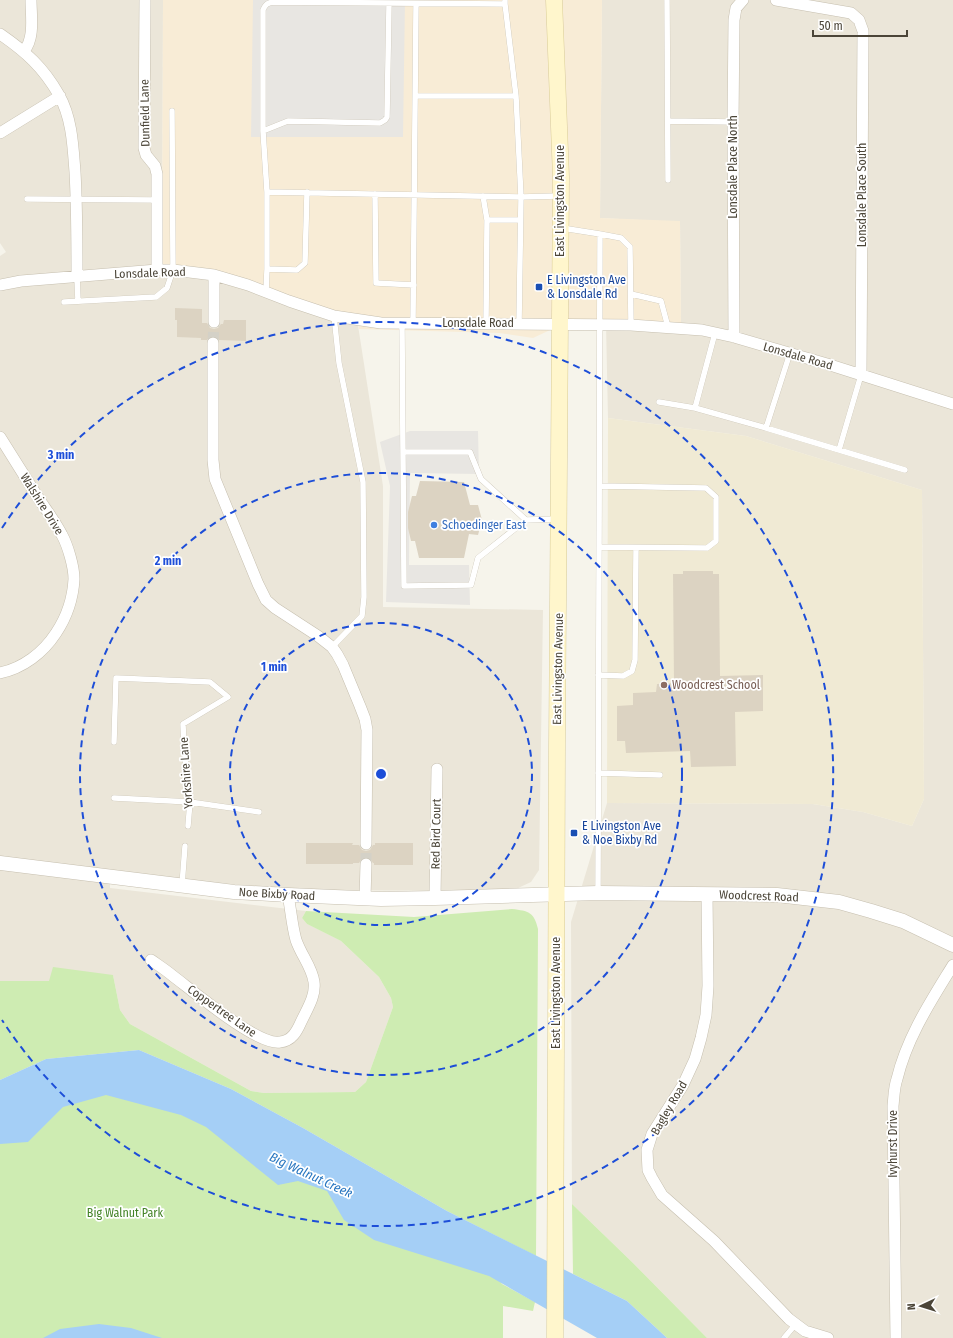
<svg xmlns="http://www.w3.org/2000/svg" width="953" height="1338" viewBox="0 0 953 1338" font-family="'Fira Sans Condensed',sans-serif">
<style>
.residential{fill:#ebe6d9}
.commercial{fill:#f8ecd6}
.education{fill:#f0ead4}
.green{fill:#ceecb2}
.parking{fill:#e8e6e2}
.water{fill:#a5cff6}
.building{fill:#dcd3c2}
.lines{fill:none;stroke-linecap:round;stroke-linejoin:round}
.minor-tunnel{stroke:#d4d1c7;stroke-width:11;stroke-dasharray:11 5.5;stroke-linecap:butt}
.service-casing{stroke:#c6bfaf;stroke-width:6}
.minor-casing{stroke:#c6bfaf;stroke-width:12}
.tertiary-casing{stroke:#c6bfaf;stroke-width:15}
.secondary-casing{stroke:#d9cc98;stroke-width:17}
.service{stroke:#fff;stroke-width:5.5}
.minor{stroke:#fff;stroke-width:11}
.tertiary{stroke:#fff;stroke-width:14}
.secondary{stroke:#fff6cc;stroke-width:16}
.ring{fill:none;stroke:#1d4ed8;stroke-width:2;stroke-dasharray:7 5}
.transit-dot{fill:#1a4fb4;stroke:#fff;stroke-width:1.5}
.shop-dot{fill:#3f7fe0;stroke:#fff;stroke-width:1.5}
.education-dot{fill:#8d6e63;stroke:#fff;stroke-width:1.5}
.labels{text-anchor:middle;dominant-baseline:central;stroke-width:3.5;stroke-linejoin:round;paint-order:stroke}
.street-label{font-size:12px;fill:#4b4538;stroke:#fff}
.transit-label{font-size:12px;fill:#164399;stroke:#fff;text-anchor:start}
.shop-label{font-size:12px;fill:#366cbe;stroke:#fff;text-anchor:start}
.education-label{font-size:12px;fill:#785e54;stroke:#fff;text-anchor:start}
.park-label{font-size:12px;fill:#438326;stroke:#fff}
.water-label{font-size:13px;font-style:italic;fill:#2876c0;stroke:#fff}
.centre{fill:#1d4ed8;stroke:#fff;stroke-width:2}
.ring-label{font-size:12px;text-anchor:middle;font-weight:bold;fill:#1d4ed8;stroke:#fff;stroke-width:3.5;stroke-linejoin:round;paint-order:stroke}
</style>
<rect width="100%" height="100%" fill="#f6f4eb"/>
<path class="residential" d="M0 0H163L162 269 201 274 357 319 383 486V607L543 610 539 870 531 882 516 889 485 891 296 890 110 873V888L306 911 302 918 307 924 341 941 379 977 391 998 393 1007 366 1082 355 1092 264 1093 251 1091 130 1024 120 1010 113 975 49 981H0V256L6 252 0 243Z
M602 0H953V1338H707L633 1263 572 1204 571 922 607 803 813 804 863 812 912 826 924 799 922 490 746 436 608 418 606 324 681 325 680 222 600 218Z"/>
<path class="commercial" d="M163 0H602L600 218 680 221 681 325 563 324 533 338 499 333 359 329 357 319 201 274 162 270Z"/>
<path class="education" d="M608 418 746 436 922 490 924 799 912 826 863 812 813 804 607 803Z"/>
<path class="green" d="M512 909C529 911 534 912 538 929L536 1256 447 1211 303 1128 231 1089 139 1050 46 1059 0 1080V981H49L53 967 113 975 120 1010 130 1024 251 1091 264 1093 355 1092 366 1082 393 1007 391 998 379 977 341 941 307 924 302 918 306 911 414 917Z
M81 1068 479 1253 502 1284 535 1302 533 1311 503 1306V1338H0V1111Z
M572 1204 633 1263 707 1338H667L627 1301 573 1274Z"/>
<path class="parking" d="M253 0H405L403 137H251Z
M410 431H478L479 474 410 473 409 565H469L470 605 386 602 390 486 380 442Z"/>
<path class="water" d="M139 1050 231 1089 303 1128 447 1211 627 1301 667 1338H597L489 1276 374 1240 344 1220 327 1191 298 1181 278 1185 206 1127 181 1115 106 1095 63 1107 28 1142 0 1144V1080L46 1059Z
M99 1324 131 1328 162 1338H43L60 1329Z"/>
<path class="building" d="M175 308 202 309V323H207L210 328 214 329 218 328 221 324H223L224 320H246V341L219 340 217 337 213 336 209 337 207 340H201V338L177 337V320H175Z
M420 481 464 482 470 505H478L482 520 478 535 469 534 464 558H419L415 541H411L408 528V512L412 496H416Z
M683 571H713V574H719L720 676 763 675V711L735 712 736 766 691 767 690 751 626 753 625 741H617V706L633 705V693L656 692 657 684 674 683 673 574H683Z
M306 843H353L352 845H359L362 850 366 851 370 850 373 845H375V843H413V865H374V863H373L370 858 366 857 362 858 359 863H353V864H306Z"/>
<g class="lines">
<path class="minor-tunnel" d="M213 343 214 322
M366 864V844"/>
<g class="service-casing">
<path id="service" d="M667 0 668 180
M505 4 516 96 521 197 519 324
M416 96H516
M668 121 733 122
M263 131 288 121 380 123 385 120 387 117 389 4
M267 192 521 197 559 196
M375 194 376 283 414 285
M483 196 487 220 486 324
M27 199 157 200
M487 220H520
M562 228 600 234 598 893
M600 234 621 238 630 247 631 325
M267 269 297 270 305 263 307 192
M77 277 78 301
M266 292 267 269V192L263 131V10C265 5 267 3 273 2L505 4V0
M631 294 661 301 668 327
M64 302 156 297 167 288 173 270 172 111
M402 323 404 586 471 585 478 558 526 520 557 519
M413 323 416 4
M659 402 695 408 766 428 790 353
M695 408 715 333
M766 428 839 450 861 375
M839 450 905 470
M404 452H470L481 479 526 520
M600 547 707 548 716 541V497L706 488 600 486
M332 647 362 616 364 597 363 482 339 363 334 316
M598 675 623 676 632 671 635 660 636 548
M114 742 116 678 210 682 228 697 183 724 184 747 190 802 188 826
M598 773 660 775
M114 798 190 802 259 812
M182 885 185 846
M784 1338 795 1325"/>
</g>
<g class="minor-casing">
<path id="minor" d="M145 0 144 148 146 155 155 166 157 174V270
M776 0 851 13 859 20 863 31 861 375
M0 34C26 52 43 67 59 95 72 118 73 146 75 172 77 207 77 242 77 277
M24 51C35 38 31 16 31 0
M0 133 60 96
M0 285 21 281 157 270H173L214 275 248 285 289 301 334 316 381 323 631 325 702 330 734 337 827 364 953 404
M214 322V275
M734 337 733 122 734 20 736 8 743 0
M213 343V460L215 479 258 584 266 600 275 608 318 636 332 647 337 654 343 665 360 706 365 719 367 730 366 844
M0 437C13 458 26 478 39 499 47 511 56 523 62 535 68 546 74 567 74 579 73 598 66 618 56 633 43 653 23 668 0 673
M707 894 708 986 706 1015 701 1038 695 1059 683 1085 652 1134 647 1150 648 1170 652 1178 662 1195 714 1241 789 1319 805 1331 828 1338
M365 898 366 864
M435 898 437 769
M151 960C158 965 166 970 173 976 193 991 258 1046 280 1042 292 1041 297 1031 301 1022 307 1009 316 996 314 982 312 967 301 955 296 940 292 926 291 910 288 895
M896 1338 893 1106C894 1097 894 1087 897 1079 907 1037 931 1001 953 965"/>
</g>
<g class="tertiary-casing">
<path id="tertiary" d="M0 863 234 892 288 895 381 899 435 898 598 893 777 895 839 902 871 911 903 921 953 945"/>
</g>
<g class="secondary-casing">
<path id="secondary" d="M554 0 561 177 557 746 555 1338"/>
</g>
<use href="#service" class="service"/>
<use href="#minor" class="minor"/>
<use href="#tertiary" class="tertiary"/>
<use href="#secondary" class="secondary"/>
</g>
<g class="ring">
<circle cx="381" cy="774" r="151"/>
<circle cx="381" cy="774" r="301"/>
<path d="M2 528A452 452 0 1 1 2 1020"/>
</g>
<g class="transit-dot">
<rect x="535" y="283" width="8" height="8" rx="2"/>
<rect x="570" y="829" width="8" height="8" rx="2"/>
</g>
<circle class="shop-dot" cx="434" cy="525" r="4"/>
<circle class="education-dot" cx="664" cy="685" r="4"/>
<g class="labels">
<g class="street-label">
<text transform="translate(145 113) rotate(-91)">Dunfield Lane</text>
<text transform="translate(733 167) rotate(-90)">Lonsdale Place North</text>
<text transform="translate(862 195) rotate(-90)">Lonsdale Place South</text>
<text transform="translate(560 201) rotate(-90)">East Livingston Avenue</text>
<text transform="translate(150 273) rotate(-2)">Lonsdale Road</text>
<text x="478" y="323">Lonsdale Road</text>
<text transform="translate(798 356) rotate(16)">Lonsdale Road</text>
<text transform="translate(42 504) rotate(58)">Walshire Drive</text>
<text transform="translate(558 669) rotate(-89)">East Livingston Avenue</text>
<text transform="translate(186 773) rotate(-94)">Yorkshire Lane</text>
<text transform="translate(436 834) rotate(-89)">Red Bird Court</text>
<text transform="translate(277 894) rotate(3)">Noe Bixby Road</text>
<text transform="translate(759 896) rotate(2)">Woodcrest Road</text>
<text transform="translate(556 993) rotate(-90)">East Livingston Avenue</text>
<text transform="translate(222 1011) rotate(35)">Coppertree Lane</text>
<text transform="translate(669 1108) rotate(-60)">Bagley Road</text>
<text transform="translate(893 1144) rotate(-90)">Ivyhurst Drive</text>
</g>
<g class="transit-label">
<text x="547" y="280">E Livingston Ave<tspan x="547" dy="14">&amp; Lonsdale Rd</tspan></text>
<text x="582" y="826">E Livingston Ave<tspan x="582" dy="14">&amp; Noe Bixby Rd</tspan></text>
</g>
<g class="shop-label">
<text x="442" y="525">Schoedinger East</text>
</g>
<g class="education-label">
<text x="672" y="685">Woodcrest School</text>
</g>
<g class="park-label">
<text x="125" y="1213">Big Walnut Park</text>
</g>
<g class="water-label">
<text transform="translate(311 1175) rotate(25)">Big Walnut Creek</text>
</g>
</g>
<circle cx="381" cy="774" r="6" class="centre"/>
<g class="ring-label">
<text x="61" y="459">3 min</text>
<text x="168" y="565">2 min</text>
<text x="274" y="671">1 min</text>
</g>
<g transform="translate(921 1306) rotate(266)" stroke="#ffffff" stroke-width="3" paint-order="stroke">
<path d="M0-3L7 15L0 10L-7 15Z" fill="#4b4538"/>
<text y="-6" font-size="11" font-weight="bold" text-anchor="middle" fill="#4b4538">N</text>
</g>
<path d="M813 30v6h94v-6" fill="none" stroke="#4b4538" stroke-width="2"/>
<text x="819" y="30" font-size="12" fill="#4b4538" stroke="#ffffff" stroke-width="3" paint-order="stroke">50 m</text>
</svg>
